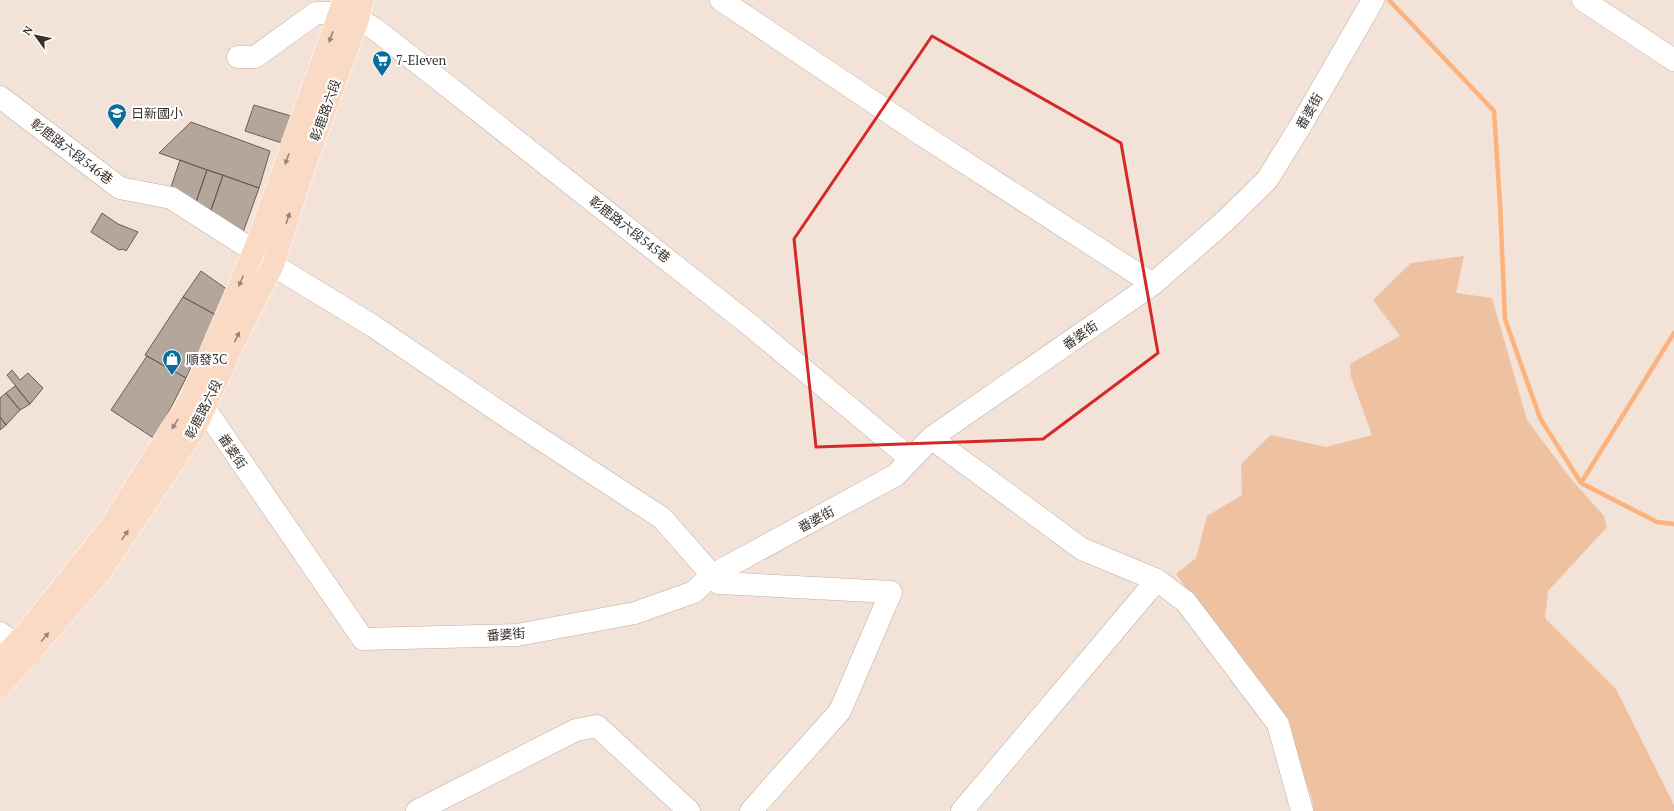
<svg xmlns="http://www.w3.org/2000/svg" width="1674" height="811" viewBox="0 0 1674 811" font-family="'PT Serif','Noto Sans TC',serif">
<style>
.green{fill:#eec1a1}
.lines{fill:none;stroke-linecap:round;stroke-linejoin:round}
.stream{stroke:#fbb27c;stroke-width:4.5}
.building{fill:#b5a69c;stroke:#6a5c53}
.minor-casing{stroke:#beafa4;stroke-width:23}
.major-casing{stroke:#fff;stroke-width:23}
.minor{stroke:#fff;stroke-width:22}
.major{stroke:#fadac4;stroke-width:22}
.oneway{fill:#988578}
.marked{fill:none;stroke:#d62828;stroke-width:3;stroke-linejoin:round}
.labels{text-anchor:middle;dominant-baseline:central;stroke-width:4;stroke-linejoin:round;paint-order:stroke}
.poi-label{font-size:13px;fill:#36302c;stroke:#fff;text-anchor:start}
.street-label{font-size:13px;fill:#36302c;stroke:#fff}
</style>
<rect width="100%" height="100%" fill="#f2e2d7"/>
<path class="green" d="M1464 256 1456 293 1492 298 1527 420 1571 479 1604 516 1607 527 1548 591 1545 618 1616 689 1674 805V811H1314L1312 799 1285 723 1176 574 1196 558 1207 516 1242 495 1241 464 1271 435 1326 447 1372 435 1351 377 1350 364 1400 336 1373 300 1411 263Z"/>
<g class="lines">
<path class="stream" d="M1389 0 1494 111 1500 204 1505 319 1540 418 1581 483 1657 522 1674 524
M1581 483 1674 333"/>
</g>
<path class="building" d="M254 105 291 116 282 143 245 131Z
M191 122 270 151 259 188 159 153Z
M180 160 207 170 196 202 169 193Z
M207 170 223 175 209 216 193 211Z
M223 175 259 188 241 238 209 216Z
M102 213 118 224 138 232 126 251 123 249 119 250 91 232Z
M201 271 228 290 216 315 183 297Z
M183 297 216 315 186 378 145 355Z
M147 356 186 378 155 439 111 410Z
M12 370 20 380 28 373 43 388 30 404 7 375Z
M15 386 30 404 20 410 6 393Z
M6 393 20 410 6 425 0 417V398Z
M0 417 6 425 0 430Z"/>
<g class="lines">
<g class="minor-casing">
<path id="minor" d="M721 0 924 136 1153 284
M1583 0 1674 60
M238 57H255L316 13H339L358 19 375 29 750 325 911 459
M0 97 120 188 171 198 254 251 273 265 373 326 507 417 662 518 719 583 891 592 840 711 751 811
M191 400 205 409 363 639 517 635 635 613 694 592 712 575 896 475 931 438 1153 284 1225 221 1267 180 1301 125 1373 0
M931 438 1082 549 1157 580 1186 602 1278 724 1302 811
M0 633 29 655
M417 811 576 730 597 726 689 811
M962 811 1157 580"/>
</g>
<g class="major-casing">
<path id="major" d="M0 661 29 629 110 527 190 400 254 251 344 0
M0 687 99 574 194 431 235 341 273 265 302 174 358 19 363 0"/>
</g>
<use href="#minor" class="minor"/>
<use href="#major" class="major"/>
</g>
<defs><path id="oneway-solid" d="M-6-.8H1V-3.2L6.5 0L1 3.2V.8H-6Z"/></defs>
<g class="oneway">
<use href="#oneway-solid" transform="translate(331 37) rotate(110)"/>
<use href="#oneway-solid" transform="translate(287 159) rotate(110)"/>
<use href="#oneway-solid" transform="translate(288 218) rotate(-72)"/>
<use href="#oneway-solid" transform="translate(241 281) rotate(113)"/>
<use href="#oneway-solid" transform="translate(237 337) rotate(-64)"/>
<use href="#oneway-solid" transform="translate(175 424) rotate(122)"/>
<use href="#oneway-solid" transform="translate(125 535) rotate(-56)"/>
<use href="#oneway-solid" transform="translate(45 637) rotate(-49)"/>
</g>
<path class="marked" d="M932 36 1121 143 1158 353 1043 439 816 447 794 239Z"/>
<defs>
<g id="supermarket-pin" transform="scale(1)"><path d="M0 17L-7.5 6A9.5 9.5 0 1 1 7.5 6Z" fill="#086d9a" stroke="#fff"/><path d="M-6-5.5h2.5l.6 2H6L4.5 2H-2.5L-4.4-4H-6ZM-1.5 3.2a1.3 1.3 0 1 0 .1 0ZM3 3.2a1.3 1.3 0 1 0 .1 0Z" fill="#fff"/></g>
<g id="school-pin" transform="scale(1)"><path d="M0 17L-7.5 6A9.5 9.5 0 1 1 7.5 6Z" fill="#086d9a" stroke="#fff"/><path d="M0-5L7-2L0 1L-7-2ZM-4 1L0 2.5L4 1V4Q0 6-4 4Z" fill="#fff"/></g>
<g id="shop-pin" transform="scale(1)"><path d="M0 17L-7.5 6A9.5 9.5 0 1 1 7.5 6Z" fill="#086d9a" stroke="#fff"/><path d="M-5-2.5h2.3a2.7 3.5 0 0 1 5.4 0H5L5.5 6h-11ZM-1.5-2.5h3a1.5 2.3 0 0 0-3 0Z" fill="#fff"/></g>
</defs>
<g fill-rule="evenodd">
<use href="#supermarket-pin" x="382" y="60"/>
<use href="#school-pin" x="117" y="113"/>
<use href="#shop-pin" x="172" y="359"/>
</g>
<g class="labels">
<g class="poi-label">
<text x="396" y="60">7-Eleven</text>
<text x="131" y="113">日新國小</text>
<text x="186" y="359">順發3C</text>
</g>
<g class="street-label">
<text transform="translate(325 110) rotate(-70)">彰鹿路六段</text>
<text transform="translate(1309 111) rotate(-60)">番婆街</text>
<text transform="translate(72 151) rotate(37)">彰鹿路六段546巷</text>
<text transform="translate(630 229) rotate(38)">彰鹿路六段545巷</text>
<text transform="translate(1080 335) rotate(-35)">番婆街</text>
<text transform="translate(203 409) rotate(-63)">彰鹿路六段</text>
<text transform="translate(233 451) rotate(56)">番婆街</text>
<text transform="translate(816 519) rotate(-28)">番婆街</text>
<text transform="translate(506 634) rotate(-4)">番婆街</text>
</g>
</g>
<g transform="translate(36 36) rotate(303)" stroke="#ffffff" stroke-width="3" paint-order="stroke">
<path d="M0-3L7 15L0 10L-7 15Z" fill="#36302c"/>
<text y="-6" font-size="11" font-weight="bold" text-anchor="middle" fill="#36302c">N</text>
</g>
</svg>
